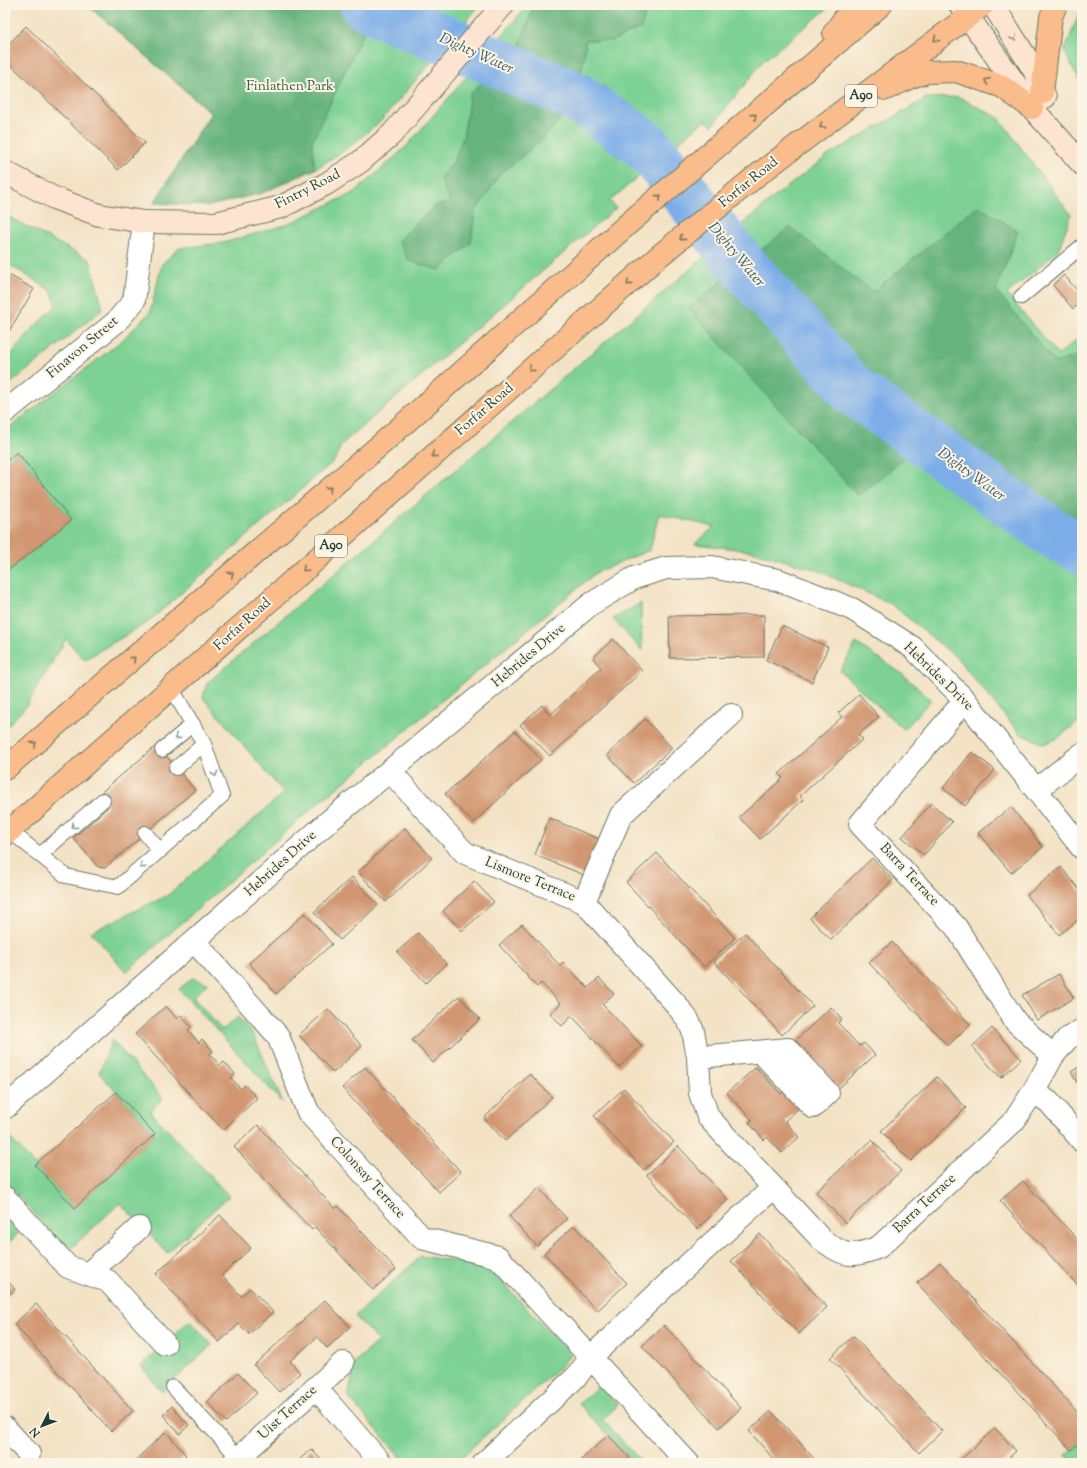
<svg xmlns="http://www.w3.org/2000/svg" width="1087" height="1468" viewBox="0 0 1087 1468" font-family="'Sorts Mill Goudy',serif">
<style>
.green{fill:#7dd194;stroke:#4e8764}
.forest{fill:#66b37e;stroke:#427859}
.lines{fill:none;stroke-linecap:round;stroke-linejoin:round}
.river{stroke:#7cade8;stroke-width:50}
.building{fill:#d29772}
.lane-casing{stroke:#697766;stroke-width:16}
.street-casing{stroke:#697766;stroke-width:24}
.secondary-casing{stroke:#697766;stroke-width:24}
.highway-casing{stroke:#697766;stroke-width:24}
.lane{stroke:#fff;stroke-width:14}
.street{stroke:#fff;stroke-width:22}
.secondary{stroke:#fde4d0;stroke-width:22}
.highway{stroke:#f9bc8a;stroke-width:22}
.oneway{stroke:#8e9082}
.oneway2{stroke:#81765b}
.oneway3{stroke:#8f9e9a}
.labels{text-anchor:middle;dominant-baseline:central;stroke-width:4;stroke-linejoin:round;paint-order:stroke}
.shield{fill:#fcf5e5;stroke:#617469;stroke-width:1}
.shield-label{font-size:13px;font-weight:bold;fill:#1f3d34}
.park-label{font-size:14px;fill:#325b47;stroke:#fcf5e5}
.street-label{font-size:14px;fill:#1f3d34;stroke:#fcf5e5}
.water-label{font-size:15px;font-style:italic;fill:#365961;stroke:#fcf5e5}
</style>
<rect width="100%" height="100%" fill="#fcf5e5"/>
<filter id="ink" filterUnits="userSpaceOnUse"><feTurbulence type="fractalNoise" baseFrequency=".025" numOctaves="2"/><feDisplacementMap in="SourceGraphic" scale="8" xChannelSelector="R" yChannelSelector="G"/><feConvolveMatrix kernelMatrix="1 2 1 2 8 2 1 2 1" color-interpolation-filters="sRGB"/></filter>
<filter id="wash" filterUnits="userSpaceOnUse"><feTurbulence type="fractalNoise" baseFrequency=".012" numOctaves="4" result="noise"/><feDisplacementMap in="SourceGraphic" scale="16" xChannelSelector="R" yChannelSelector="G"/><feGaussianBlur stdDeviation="0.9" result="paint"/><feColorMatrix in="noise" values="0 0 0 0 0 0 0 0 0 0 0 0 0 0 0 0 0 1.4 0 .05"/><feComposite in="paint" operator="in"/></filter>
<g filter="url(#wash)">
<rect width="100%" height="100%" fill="#f3e2c4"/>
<path class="green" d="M87 5H480L381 121 348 148 315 169 262 193 208 206 154 203 211 113Z
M528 5H832L763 61 712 126 705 120 610 201 616 208 342 444 334 461 148 622 84 660 66 639 27 705 5 729V573L71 520 17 452 5 462V431L120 342 150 312 162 264 179 248 223 243 288 224 355 192 407 146Z
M1082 7V85L1064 51Z
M959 97 999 118 1071 215 1058 251 1007 294 1058 355 1082 335V719L1058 738 1044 744 1020 734 957 658 891 604 817 570 752 551 695 544 714 527 659 514 650 550 597 572 315 806 126 972 91 932 168 895 284 793 203 698 207 683 773 198 827 156 927 98Z
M5 215 90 260 103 309 5 388V362L33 328 57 305 50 290 5 262Z
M641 603 642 651 613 619Z
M856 643 901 673 931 700 904 730 840 671Z
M192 978 208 983 193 997 222 1030 238 1017 254 1036 283 1103 179 989Z
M112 1040 163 1098 150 1111 229 1196 167 1253 120 1203 68 1251 5 1181V1140L9 1137 75 1208 155 1134 99 1073Z
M5 1218 19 1233 5 1246Z
M421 1256 488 1267 571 1354 558 1369 455 1463H406L348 1397 355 1362 378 1341 355 1316Z
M190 1320 212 1345 162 1392 141 1366Z
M599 1385 618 1405 603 1420 643 1463H634L579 1404Z
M1082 1440V1463H1073L1066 1455Z"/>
<path class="forest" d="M87 5H364L374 9 312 142 315 169 262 193 209 206 154 203 211 113Z
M534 5H648L641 28 612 41 586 40 584 57 576 97 561 118 542 140 501 173 475 212 471 243 439 270 409 261 398 241 433 207 450 202 440 178 453 163 463 138 470 94 520 45Z
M978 206 1018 231 996 290 1055 363 1082 354V525L945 426 858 496 688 308 790 227 873 292Z"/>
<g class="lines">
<path class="river" d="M365 5 576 97 648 147 742 265 854 391 1052 533 1082 549"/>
</g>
<g id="blocks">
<path class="building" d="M26 26 145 143 118 170 5 59V48Z
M5 273 34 289 5 338Z
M1064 275 1082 296V301L1073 309 1053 285Z
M17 452 71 520 5 573V532L10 527 5 521V462Z
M764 615V657L670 658 669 616Z
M782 626 828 647 812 682 766 660Z
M613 639 642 671 550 756 520 725 542 705 550 715 601 668 593 658Z
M859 694 879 717 858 735 863 739 800 796 803 800 760 839 739 817 783 778 779 774 842 717 838 713Z
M645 719 672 748 634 783 607 755Z
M515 731 541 760 473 823 445 794Z
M157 745 195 790 105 868 98 867 73 838 108 807 98 795Z
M972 752 995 770 965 806 943 788Z
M931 803 952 822 924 855 902 837Z
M1011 807 1043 847 1011 873 978 833Z
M549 818 599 839 584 875 535 855Z
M405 828 432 858 386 902 358 872Z
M657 853 735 938 704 967 626 882Z
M872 858 893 880 831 940 810 918Z
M1061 867 1082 893V917L1059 935 1027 895Z
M352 877 378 905 340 940 314 912Z
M474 881 494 902 462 931 443 911Z
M305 913 332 944 276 994 249 963Z
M522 924 560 966 563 962 588 988 599 978 614 994 602 1004 642 1046 619 1067 572 1016 562 1026 550 1013 561 1004 541 983 537 987 499 945Z
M418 933 447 964 426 983 397 952Z
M745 933 813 1006 782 1035 714 962Z
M892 942 970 1024 948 1046 869 963Z
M1059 974 1074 998 1037 1020 1022 995Z
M459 996 480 1019 433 1063 412 1040Z
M166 1006 177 1019 181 1015 191 1027 188 1030 199 1043 202 1039 213 1051 210 1054 220 1066 224 1062 235 1074 231 1078 241 1089 245 1085 257 1098 223 1130 135 1034Z
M831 1007 842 1019 838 1023 859 1046 864 1043 875 1055 839 1088 795 1041Z
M328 1009 362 1046 333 1073 299 1035Z
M992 1028 1021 1059 1001 1078 972 1047Z
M1082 1065V1091L1071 1072Z
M365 1067 461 1172 439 1192 342 1088Z
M756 1067 781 1094 784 1091 800 1107 785 1121 799 1137 782 1153 767 1137 764 1140 749 1123 752 1120 727 1093Z
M530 1074 552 1097 505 1141 484 1118Z
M937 1077 966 1108 911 1161 881 1131Z
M624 1088 674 1142 644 1170 594 1116Z
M116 1092 155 1134 75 1208 35 1165Z
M258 1125 335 1209 338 1206 396 1269 373 1290 315 1227 312 1230 234 1147Z
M872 1140 901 1171 845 1223 816 1192Z
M678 1146 728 1200 697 1229 647 1175Z
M1023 1181 1082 1244V1290L1000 1201Z
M539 1188 567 1219 537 1246 509 1216Z
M220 1215 251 1248 222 1275 241 1296 250 1288 273 1312 249 1334 239 1324 219 1342 156 1274Z
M574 1226 627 1283 597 1311 544 1253Z
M760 1234 827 1307 799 1334 731 1261Z
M940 1262 1082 1417V1440L1071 1450 917 1283Z
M5 1278 15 1289 5 1298Z
M325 1300 350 1327 327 1348 317 1337 290 1361 300 1373 279 1392 254 1365Z
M36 1304 133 1411 111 1431 14 1324Z
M664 1325 741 1408 719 1428 642 1346Z
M853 1336 942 1431 919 1453 830 1358Z
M238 1373 257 1393 226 1422 207 1402Z
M172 1406 189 1425 180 1434 163 1415Z
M771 1411 790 1432 818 1463H777L749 1431Z
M995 1428 1016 1451 1003 1463H957Z
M166 1432 186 1455 177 1463H132Z
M608 1435 630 1458 625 1463H578Z
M311 1449 324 1463H296Z"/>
</g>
</g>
<g filter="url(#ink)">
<use href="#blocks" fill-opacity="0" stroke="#697766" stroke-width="1"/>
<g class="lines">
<g class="lane-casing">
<path id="lane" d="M1021 297 1082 246
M162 750 193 724
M176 768 204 744
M10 831 66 876 118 887 222 796 204 744 172 689
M145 833 160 851
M40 855 103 800
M173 1387 239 1458"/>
</g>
<g class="street-casing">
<path id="street" d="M5 412 116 322 134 301 144 222
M965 700 860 824 956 927 1015 1021 1053 1056
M390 771 465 853 584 902 675 1003 688 1020 693 1031 698 1057 700 1093 708 1117 821 1239C845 1257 851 1258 879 1247L1014 1121 1033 1092 1053 1056 1067 1039 1082 1030
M1036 790 1082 754
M584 902 621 815 731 715
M194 941 278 1036 308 1112 422 1238 498 1257 688 1463
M698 1057 788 1049 828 1093 813 1107 761 1052
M1033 1092 1049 1102 1082 1141
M5 1108 328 822 591 604 634 578 666 568 712 567 778 580 852 609 912 647 965 700 1082 848
M5 1198 68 1267 108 1281 165 1344
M88 1274 139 1228
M316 1388 381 1463
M5 1428 29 1454
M233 1463 343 1363
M484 1463 577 1376 591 1357 678 1274 773 1188"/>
</g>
<g class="secondary-casing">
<path id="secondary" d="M960 5 1032 108 1082 164
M993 5 1034 70 1045 97
M5 172 54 198 99 215 144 222 216 223 281 207 326 184 360 162 392 134 503 5"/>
</g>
<g class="highway-casing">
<path id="highway" d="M834 33 854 5
M886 89 911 77 927 72 956 71 1001 86 1032 108
M1042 93 1051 17 1056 5
M5 769 386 440 629 223 881 5
M5 835 658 257 755 177 983 5"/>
</g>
<use href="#lane" class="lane"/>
<use href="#street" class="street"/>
<use href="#secondary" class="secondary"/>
<use href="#highway" class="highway"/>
</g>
<defs><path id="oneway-chevron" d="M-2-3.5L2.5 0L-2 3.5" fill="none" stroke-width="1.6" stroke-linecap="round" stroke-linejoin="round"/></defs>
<use class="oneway" href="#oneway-chevron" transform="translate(1014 38) rotate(58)"/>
<g class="oneway2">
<use href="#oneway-chevron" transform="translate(936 39) rotate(143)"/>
<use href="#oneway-chevron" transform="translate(987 81) rotate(-159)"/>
<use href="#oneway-chevron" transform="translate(754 116) rotate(-41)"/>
<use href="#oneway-chevron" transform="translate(822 126) rotate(143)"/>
<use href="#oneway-chevron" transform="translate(659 197) rotate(-41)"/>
<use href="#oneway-chevron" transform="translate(682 238) rotate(140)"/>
<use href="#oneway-chevron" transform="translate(629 283) rotate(139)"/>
<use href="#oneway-chevron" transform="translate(531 369) rotate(139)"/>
<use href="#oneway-chevron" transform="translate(434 455) rotate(139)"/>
<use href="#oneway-chevron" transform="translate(329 489) rotate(-41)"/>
<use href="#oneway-chevron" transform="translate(305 569) rotate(138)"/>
<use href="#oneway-chevron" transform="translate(231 574) rotate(-41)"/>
<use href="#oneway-chevron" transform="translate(133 659) rotate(-41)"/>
<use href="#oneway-chevron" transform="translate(34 744) rotate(-41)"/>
</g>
<g class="oneway3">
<use href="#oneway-chevron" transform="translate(177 737) rotate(139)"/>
<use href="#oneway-chevron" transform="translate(215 774) rotate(71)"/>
<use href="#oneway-chevron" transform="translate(74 826) rotate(139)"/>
<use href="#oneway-chevron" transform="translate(142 866) rotate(139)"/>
</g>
</g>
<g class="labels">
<g class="shield">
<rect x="845" y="85" width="32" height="22" rx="3"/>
<rect x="315" y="535" width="32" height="22" rx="3"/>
</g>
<g class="shield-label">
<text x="861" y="96">A90</text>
<text x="331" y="546">A90</text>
</g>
<g class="park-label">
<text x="290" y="87">Finlathen Park</text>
</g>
<g class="street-label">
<text transform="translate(749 183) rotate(-39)">Forfar Road</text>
<text transform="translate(308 190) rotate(-27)">Fintry Road</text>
<text transform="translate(83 348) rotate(-40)">Finavon Street</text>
<text transform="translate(485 410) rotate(-41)">Forfar Road</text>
<text transform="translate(243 625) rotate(-42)">Forfar Road</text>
<text transform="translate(529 656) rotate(-40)">Hebrides Drive</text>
<text transform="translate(938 677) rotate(44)">Hebrides Drive</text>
<text transform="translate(281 864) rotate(-42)">Hebrides Drive</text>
<text transform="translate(909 875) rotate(47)">Barra Terrace</text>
<text transform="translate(530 880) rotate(22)">Lismore Terrace</text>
<text transform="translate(367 1178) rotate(48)">Colonsay Terrace</text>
<text transform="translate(925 1204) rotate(-43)">Barra Terrace</text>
<text transform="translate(288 1413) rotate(-42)">Uist Terrace</text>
</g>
<g class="water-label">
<text transform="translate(476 54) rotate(24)">Dighty Water</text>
<text transform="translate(736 255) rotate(50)">Dighty Water</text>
<text transform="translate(971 475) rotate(36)">Dighty Water</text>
</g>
</g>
<rect width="1087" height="1468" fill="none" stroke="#fcf5e5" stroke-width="20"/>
<g transform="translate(42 1426) rotate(228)" stroke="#fcf5e5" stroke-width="3" paint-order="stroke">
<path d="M0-3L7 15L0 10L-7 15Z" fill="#1f3d34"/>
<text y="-6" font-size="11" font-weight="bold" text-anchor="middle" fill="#1f3d34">N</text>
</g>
</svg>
